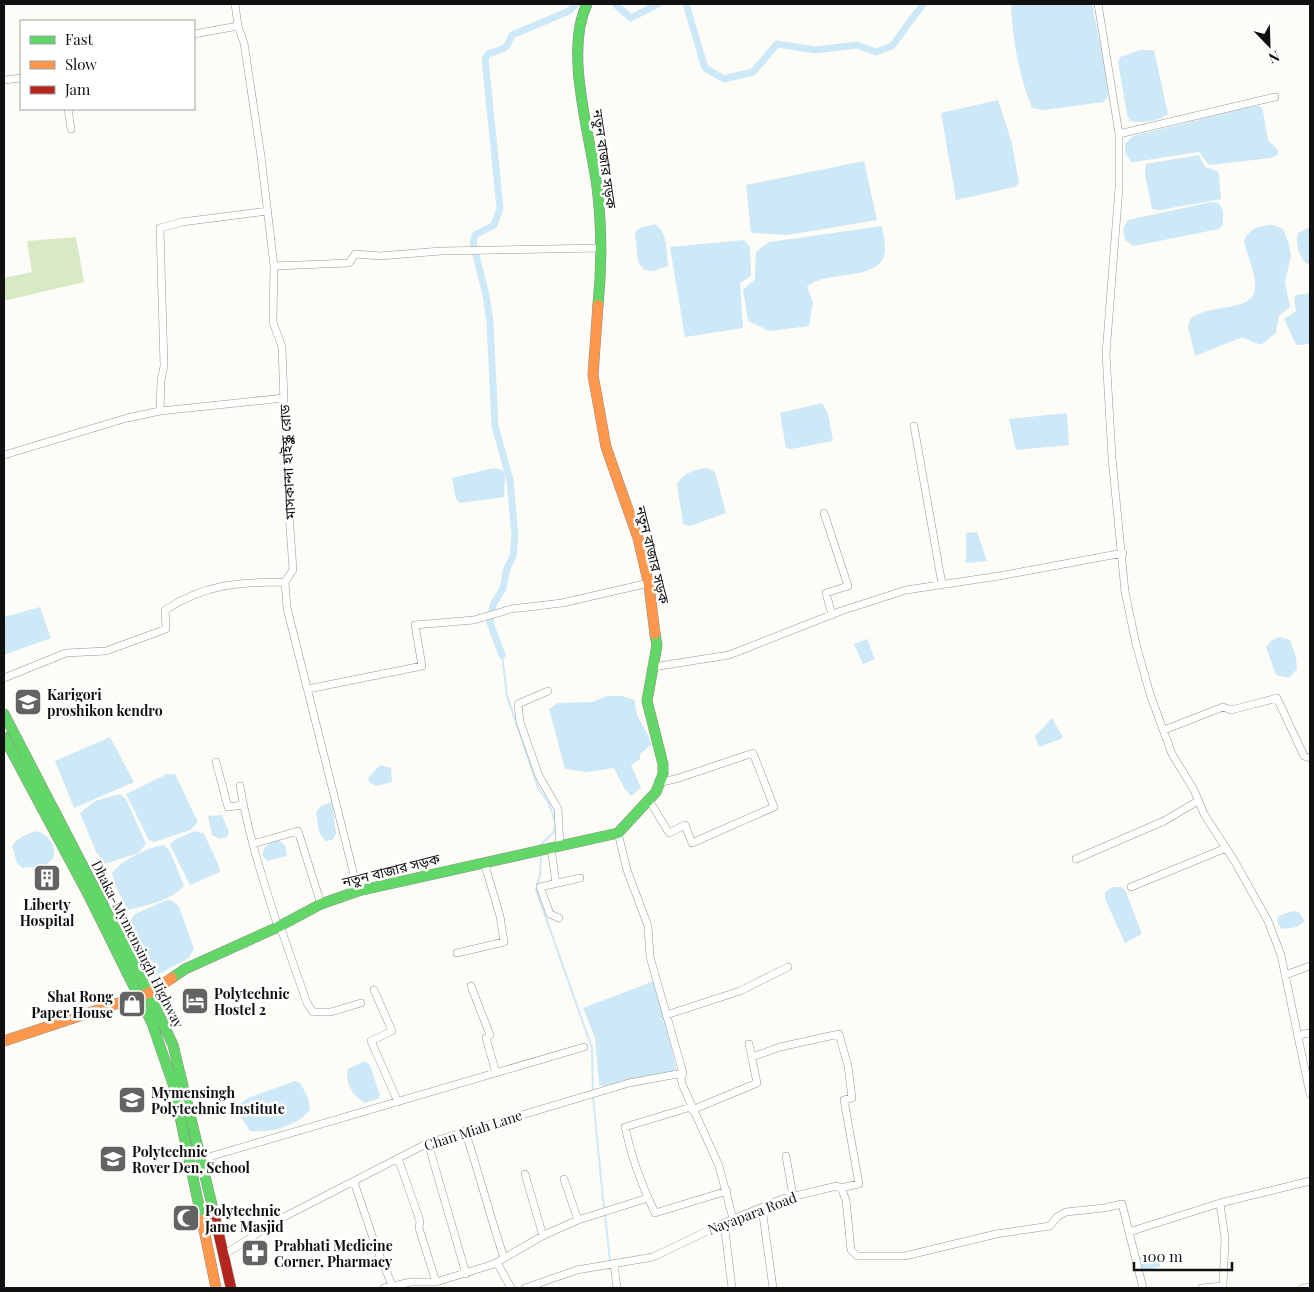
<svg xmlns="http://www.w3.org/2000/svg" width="1314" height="1292" viewBox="0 0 1314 1292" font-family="'Playfair Display','Noto Sans Bengali',serif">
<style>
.forest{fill:#d8eac5}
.water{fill:#cde8f7}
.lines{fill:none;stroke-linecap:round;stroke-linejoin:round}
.stream{stroke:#cde8f7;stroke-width:2}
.canal{stroke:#cde8f7;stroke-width:7}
.street-casing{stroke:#979795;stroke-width:8}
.fast-casing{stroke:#8e8d8b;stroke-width:11}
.slow-casing{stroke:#8e8d8b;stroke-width:11}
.jam-casing{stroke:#8e8d8b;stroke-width:11}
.street{stroke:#fffffe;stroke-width:7}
.fast{stroke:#63d668;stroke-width:10}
.slow{stroke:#ff974d;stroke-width:10}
.jam{stroke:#b3261e;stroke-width:10}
.labels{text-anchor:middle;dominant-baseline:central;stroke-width:5;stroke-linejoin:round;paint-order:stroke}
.street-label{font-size:14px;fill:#111;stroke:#fff}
.poi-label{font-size:14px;font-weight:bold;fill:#111;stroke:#fff;text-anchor:start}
</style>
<rect width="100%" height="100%" fill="#fdfcf7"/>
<path class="forest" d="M76 237 84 282 4 301V278L32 272 27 241Z"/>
<path class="water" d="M1011 4H1092L1107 78 1108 95 1104 102 1043 110 1032 108C1019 76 1012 38 1011 4Z
M1140 50H1154L1168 114C1159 122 1142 123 1130 121L1127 115 1118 62 1120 57Z
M998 100 1012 143 1019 183 1015 187 956 200 941 113Z
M1254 106H1260L1263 111 1268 140 1278 150V154L1271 158 1209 165 1199 152 1134 162H1131L1125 152V144L1133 136Z
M1199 155 1205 167 1217 171 1219 174 1221 199 1160 210 1152 209 1145 174 1146 164Z
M864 161 877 220 788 235 751 233 746 185Z
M1211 202 1219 203 1223 211V225L1219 229 1139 245 1133 246 1125 240 1123 229 1128 220Z
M655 224C668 232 666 251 668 266L654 271 644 270 638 262 635 232 640 228Z
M1273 225 1283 229 1289 244 1291 256 1285 282 1290 307 1279 316 1276 333 1262 344C1253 345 1249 337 1240 338L1195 356 1188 327 1190 319C1211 302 1257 314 1255 285 1255 271 1247 255 1244 241 1249 228 1260 226 1273 225Z
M882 226C883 234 886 245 885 253 878 283 826 269 807 287L813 303 809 326 769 331 748 321 743 290 755 279 756 252 769 242Z
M1310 227V263L1307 264C1299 258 1295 242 1298 233Z
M744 240 750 247 751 276 740 283 743 328 685 337 670 247Z
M1310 293V344L1296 345 1284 319 1296 311 1294 298 1296 295Z
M822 403 828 414 833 441 791 449 786 448 780 413Z
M1067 413 1069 445 1016 450 1009 419Z
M493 468 503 470 505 477 504 497 460 503 456 499 452 478Z
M707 468 715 472 726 513 690 526 683 524 677 484C683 473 696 469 707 468Z
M977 532 987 561 966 563V533Z
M40 607 51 638 4 655V617Z
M1280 637 1290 640 1296 657 1297 669 1289 678 1276 675 1266 647 1272 640Z
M867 639 875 659 863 664 854 644Z
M607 696H622L635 700C635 722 647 725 651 745L640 754V759L631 765 641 788 631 796 624 788 614 768 586 772 565 769 549 709 558 703 592 702Z
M1052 718 1063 738 1039 747 1035 736Z
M110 737 134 782 74 808 55 761Z
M380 765 391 768 392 782 376 786 370 783 368 778Z
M167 774H175L198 822 190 830 154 842 149 840 126 794Z
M120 794 126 799 146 844 138 853 105 864 96 852 80 813 95 801Z
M332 802 336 834 332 840 325 841 319 832 316 812 321 806Z
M222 815 229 832 227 837 220 839 212 835 208 816Z
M37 831C49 835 58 847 53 859L44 866 22 868 17 863 12 846C17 838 28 833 37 831Z
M195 831 204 834 219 866 220 872 190 885 170 845 174 840Z
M276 839 285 845 287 856 267 861 262 855 265 847Z
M163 845 170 851 184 886C170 901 147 905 128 910L115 885 112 873C122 860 147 848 163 845Z
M1113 887H1122L1126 892 1142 934 1125 943 1105 899V892Z
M167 900 173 901 179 907 194 948 189 958 157 975 149 966 131 920 135 914Z
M1293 911 1299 912 1305 921 1297 927 1281 929 1277 921 1278 916Z
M654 981 677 1070 604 1086 599 1085 595 1038 583 1008Z
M365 1061 370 1065 380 1095 378 1099 365 1103C353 1096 344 1083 348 1069Z
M295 1081 300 1083 308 1097 310 1109C301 1125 267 1134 250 1131L240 1116 239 1104 248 1098Z
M1147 1252 1157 1259 1160 1265 1159 1267 1143 1271 1140 1268V1257Z"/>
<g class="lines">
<path class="stream" d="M502 655 507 696 538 787 549 804 556 824 553 833 540 845
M541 855 540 874 536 890 592 1048 593 1092
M593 1097 604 1209
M605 1214 610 1261"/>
<path class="canal" d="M615 4 631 18 658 4
M686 4 705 68 724 79 753 72 777 44 816 50 857 45 876 52 892 46 923 4
M502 655 490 623 493 605 503 588 507 568 513 556 515 536 510 480 495 426 490 322 486 295 473 243 475 235 494 225 500 208 485 59 488 54C504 48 505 52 512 35L569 11 576 4"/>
<g class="street-casing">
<path id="street" d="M235 4 238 26 244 43 261 156 274 266 273 322 282 347 287 484 293 570 285 582 287 608 358 891
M1098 4 1119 134V187L1106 354 1112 458 1125 592 1136 644 1150 694 1172 754 1194 790 1204 814 1235 862 1268 921 1281 955 1310 1094
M194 34 238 26
M4 80 21 78
M68 109 71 129
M1119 134 1275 97
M268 211 182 222 160 228 164 366 161 380 160 411 284 398
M274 266 349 263 355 254 380 256 441 251 601 248
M914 426 942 584
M4 455 127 418 160 411
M824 513 848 586 826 593 832 615
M653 667 729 655 841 611 906 590 999 576 1123 553
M4 678 66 653 106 651 166 629 165 610C205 584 239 582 285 582
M308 689 422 666 415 625 474 620 511 609 562 603 649 583
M548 691 518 704 520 722 539 776 558 809 560 847
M1164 730 1223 707 1231 710 1277 698 1304 756 1310 758
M216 762 228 807 243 805
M240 786C248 834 263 880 278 927
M649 800 669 833 685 825 692 843 774 807 753 753 679 778 658 783
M618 833 627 870 648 926 650 957 683 1073 681 1077 682 1084 719 1166 733 1219
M253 844 298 831 321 904
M551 848 556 883
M1076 859 1164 821 1198 801
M1131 887 1226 848
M559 918 550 914 540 887 580 878
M280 926 307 1003 313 1012H331L361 1003
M457 953 504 942 500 916 484 862
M1285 975 1310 966
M471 986 490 1035 486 1038 496 1073
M374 990 392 1031 371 1041 398 1102
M666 1015 740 991 788 967
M1297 1035 1310 1033
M752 1057 780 1047 839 1034 848 1066 852 1098 844 1100 859 1184 840 1188
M691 1107 625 1127C631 1156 642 1186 655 1213L727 1191
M692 1110 757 1083 749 1044
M465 1131C479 1173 490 1216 504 1258
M428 1143 466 1274
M786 1156 793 1196
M398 1158 420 1221 419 1228 436 1282
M202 1159 584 1047
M525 1174 543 1236
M564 1179 578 1220
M354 1182 376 1247 392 1285
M762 1208 773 1288
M724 1223 732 1288
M1129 1232 1220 1203 1310 1181
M225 1254 280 1219 428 1143 629 1083 683 1073
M494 1264 544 1235 578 1220 648 1198
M614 1264 617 1288
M384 1288 411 1282H436L494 1264 499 1266 511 1288
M525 1288 577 1270 653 1257 724 1223 782 1199 837 1186 842 1190 846 1200 851 1250 857 1256H905L996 1234 1050 1226 1057 1217 1066 1212 1104 1208 1122 1204 1143 1288
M1202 1288 1223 1286 1225 1239 1220 1203
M1303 1288 1310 1287"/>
</g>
<g class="fast-casing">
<path id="fast" d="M587 4C564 52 590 134 597 187 602 227 602 265 598 305
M4 714 149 993 173 1045 214 1213
M4 737 89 896 152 1023 173 1084 202 1220
M172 978 185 969 278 927 321 904 358 891 618 833 656 792 663 774V764L647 701 657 645 655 634"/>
</g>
<g class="slow-casing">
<path id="slow" d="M598 305 593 375 606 447 638 538 649 585 655 634
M4 1041 149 993 172 978
M202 1220 216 1288"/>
</g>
<g class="jam-casing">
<path id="jam" d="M214 1213 231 1288"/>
</g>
<use href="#street" class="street"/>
<use href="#fast" class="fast"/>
<use href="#slow" class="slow"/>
<use href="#jam" class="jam"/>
</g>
<defs>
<g id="university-square" transform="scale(1.4375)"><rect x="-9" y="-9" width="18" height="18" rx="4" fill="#646362" stroke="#fff"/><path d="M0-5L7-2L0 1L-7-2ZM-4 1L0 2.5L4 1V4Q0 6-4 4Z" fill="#fff"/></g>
<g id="building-square" transform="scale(1.4375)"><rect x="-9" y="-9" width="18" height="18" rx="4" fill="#646362" stroke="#fff"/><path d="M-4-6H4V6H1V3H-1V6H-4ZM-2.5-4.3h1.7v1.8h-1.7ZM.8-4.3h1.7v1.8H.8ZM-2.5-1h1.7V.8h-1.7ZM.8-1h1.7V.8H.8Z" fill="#fff"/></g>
<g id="hotel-square" transform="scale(1.4375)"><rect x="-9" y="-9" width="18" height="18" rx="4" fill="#646362" stroke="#fff"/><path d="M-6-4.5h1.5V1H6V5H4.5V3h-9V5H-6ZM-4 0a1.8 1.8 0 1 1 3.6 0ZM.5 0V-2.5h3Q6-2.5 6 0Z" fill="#fff"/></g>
<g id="shop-square" transform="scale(1.4375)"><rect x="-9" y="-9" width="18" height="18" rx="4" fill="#646362" stroke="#fff"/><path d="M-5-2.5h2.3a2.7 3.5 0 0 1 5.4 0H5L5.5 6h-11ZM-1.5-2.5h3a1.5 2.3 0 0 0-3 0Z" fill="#fff"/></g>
<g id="school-square" transform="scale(1.4375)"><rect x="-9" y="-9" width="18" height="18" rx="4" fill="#646362" stroke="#fff"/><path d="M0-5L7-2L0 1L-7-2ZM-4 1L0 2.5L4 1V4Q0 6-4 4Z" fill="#fff"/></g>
<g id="mosque-square" transform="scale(1.4375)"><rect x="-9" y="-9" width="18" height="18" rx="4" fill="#646362" stroke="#fff"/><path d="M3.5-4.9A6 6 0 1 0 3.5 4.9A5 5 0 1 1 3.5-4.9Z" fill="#fff"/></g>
<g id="pharmacy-square" transform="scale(1.4375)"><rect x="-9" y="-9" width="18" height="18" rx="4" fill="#646362" stroke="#fff"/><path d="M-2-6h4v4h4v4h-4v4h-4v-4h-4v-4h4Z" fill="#fff"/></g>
</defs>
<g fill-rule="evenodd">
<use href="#university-square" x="28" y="702"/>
<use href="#building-square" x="47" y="878"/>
<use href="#hotel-square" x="195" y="1001"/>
<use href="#shop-square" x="132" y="1004"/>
<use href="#university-square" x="132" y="1100"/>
<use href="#school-square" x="113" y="1159"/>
<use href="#mosque-square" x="186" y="1218"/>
<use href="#pharmacy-square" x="255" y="1253"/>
</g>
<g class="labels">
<g class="street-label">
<text transform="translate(605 159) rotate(82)">নতুন বাজার সড়ক</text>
<text transform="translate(287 462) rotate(-93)">মাসকান্দা হাইস্কুল রোড</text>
<text transform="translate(653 555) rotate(76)">নতুন বাজার সড়ক</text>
<text transform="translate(391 870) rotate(-14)">নতুন বাজার সড়ক</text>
<text transform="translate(138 944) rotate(63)">Dhaka-Mymensingh Highway</text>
<text transform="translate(473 1130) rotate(-18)">Chan Miah Lane</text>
<text transform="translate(752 1213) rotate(-21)">Nayapara Road</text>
</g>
<g class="poi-label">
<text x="47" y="694">Karigori<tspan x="47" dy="16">proshikon kendro</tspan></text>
<text x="47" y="904" text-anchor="middle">Liberty<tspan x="47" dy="16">Hospital</tspan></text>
<text x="214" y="993">Polytechnic<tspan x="214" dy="16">Hostel 2</tspan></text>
<text x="113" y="996" text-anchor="end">Shat Rong<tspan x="113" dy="16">Paper House</tspan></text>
<text x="151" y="1092">Mymensingh<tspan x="151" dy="16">Polytechnic Institute</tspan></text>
<text x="132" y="1151">Polytechnic<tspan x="132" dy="16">Rover Den, School</tspan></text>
<text x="205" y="1210">Polytechnic<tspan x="205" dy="16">Jame Masjid</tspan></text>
<text x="274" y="1245">Prabhati Medicine<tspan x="274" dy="16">Corner, Pharmacy</tspan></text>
</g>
</g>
<rect width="1314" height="1292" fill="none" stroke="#111111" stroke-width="10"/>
<rect x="20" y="20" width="175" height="90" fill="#ffffff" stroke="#a0a0a0"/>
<rect x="30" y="36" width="25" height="8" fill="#63d668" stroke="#a0a0a0"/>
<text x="65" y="45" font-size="15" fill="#111111">Fast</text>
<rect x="30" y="61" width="25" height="8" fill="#ff974d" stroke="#a0a0a0"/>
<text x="65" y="70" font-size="15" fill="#111111">Slow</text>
<rect x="30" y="86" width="25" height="8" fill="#b3261e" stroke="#a0a0a0"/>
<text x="65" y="95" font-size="15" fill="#111111">Jam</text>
<g transform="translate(1269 45) rotate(157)" stroke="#ffffff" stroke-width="4" paint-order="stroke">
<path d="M0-4L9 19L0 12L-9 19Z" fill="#111111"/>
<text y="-8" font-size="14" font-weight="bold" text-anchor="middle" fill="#111111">N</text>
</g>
<path d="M1134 1262v8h98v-8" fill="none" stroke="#111111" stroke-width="2.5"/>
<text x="1142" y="1262" font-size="15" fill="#111111" stroke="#ffffff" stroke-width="4" paint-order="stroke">100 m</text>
</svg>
